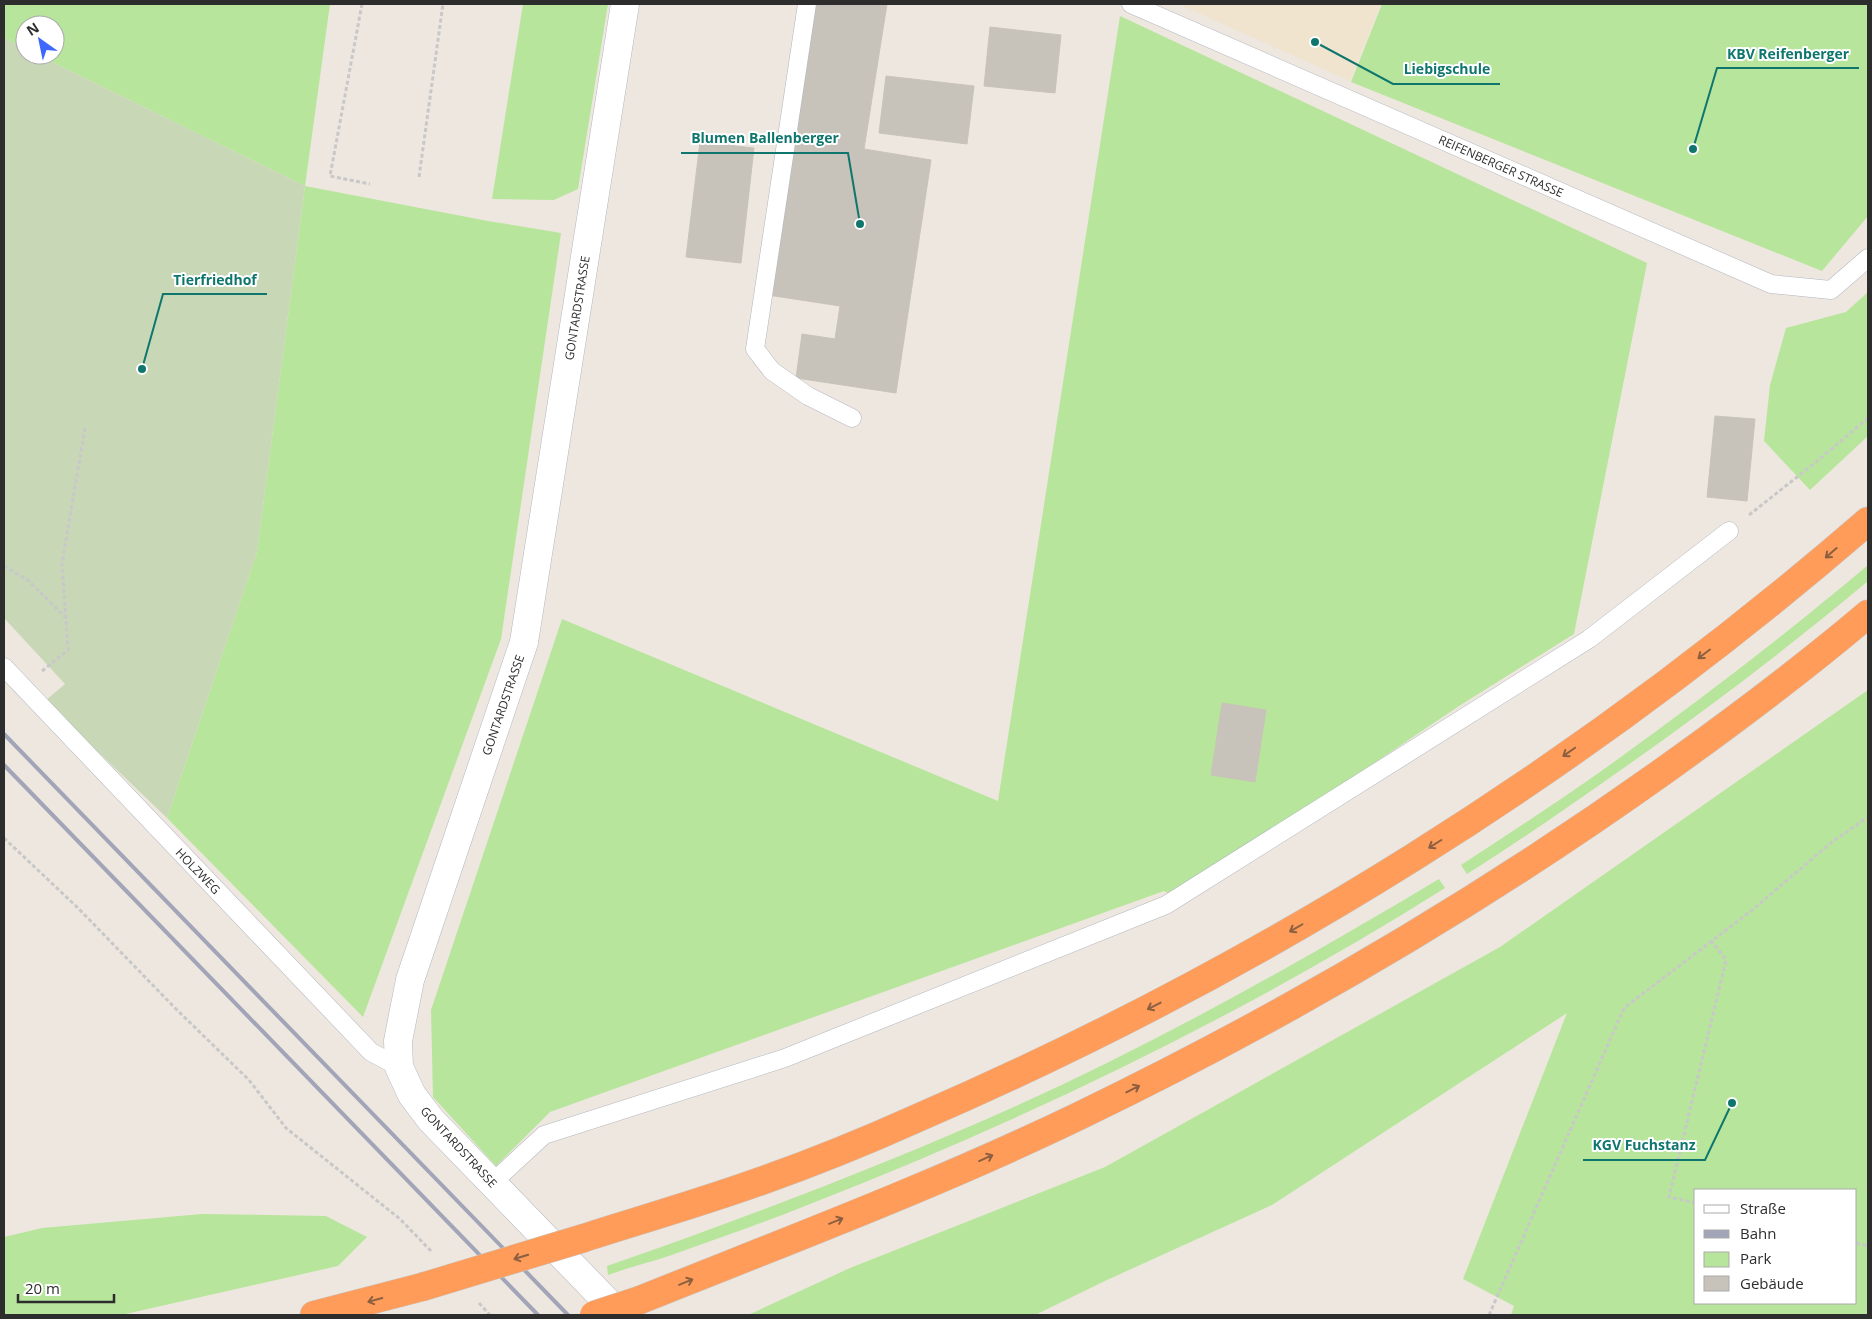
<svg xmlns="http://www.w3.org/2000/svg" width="1872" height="1319" viewBox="0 0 1872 1319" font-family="'Open Sans',sans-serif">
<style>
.education{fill:#f0e4cf}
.green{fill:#b7e59b;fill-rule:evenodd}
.cemetery{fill:#c8d8b6}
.building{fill:#c7c2ba;stroke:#cac3b8}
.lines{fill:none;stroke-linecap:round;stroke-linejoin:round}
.service-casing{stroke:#b3b6c0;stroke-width:19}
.minor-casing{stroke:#b3b6c0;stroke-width:29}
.motorway-casing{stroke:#c8c8c8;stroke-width:29}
.path{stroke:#c8c8c8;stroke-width:3;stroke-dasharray:4 2.5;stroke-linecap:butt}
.service{stroke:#fff;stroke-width:18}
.minor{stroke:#fff;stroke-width:28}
.motorway{stroke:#ff9c59;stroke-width:28}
.rail{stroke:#a1a5b7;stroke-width:4}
.motorway-bridge-casing{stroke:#c8c8c8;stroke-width:29;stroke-linecap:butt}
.motorway-bridge{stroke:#ff9c59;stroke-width:28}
.oneway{stroke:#8c5f41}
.labels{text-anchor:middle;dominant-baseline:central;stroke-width:4;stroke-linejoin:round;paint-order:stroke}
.street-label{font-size:12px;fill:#2d2d2d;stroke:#fff}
.leader{fill:none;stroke:#0f766e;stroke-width:2}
.callout-dot{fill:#0f766e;stroke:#fff;stroke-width:2}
.callout-label{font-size:14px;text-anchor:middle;font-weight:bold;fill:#0f766e;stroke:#fff;stroke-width:4;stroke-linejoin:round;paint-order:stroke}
</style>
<rect width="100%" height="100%" fill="#eee7df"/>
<path class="education" d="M1178 4H1381L1350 81Z"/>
<path class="green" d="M4 4H330L305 186 488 221 561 233 501 639 363 1017 167 818 257 552 305 186 38 55H55V25H25V49L4 38Z
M523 4H608L578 189 554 200 492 199Z
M1382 4H1868V216L1822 271 1351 82Z
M1120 16 1647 263 1574 634 1459 706 1175 897 1164 891 550 1112 496 1166 433 1097 431 1010 562 619 998 801Z
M1868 292V436L1810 490 1764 441 1770 385 1786 328 1846 312Z
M1868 565V581C1788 648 1704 712 1618 772 1568 807 1518 842 1467 874L1461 865C1510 833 1559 801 1607 767 1696 703 1784 636 1868 565Z
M1868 690V1315H1511L1514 1306 1463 1279 1567 1013 1272 1205 1107 1280 1035 1315H748L850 1268 1105 1167 1500 947ZM1696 1190H1856V1303H1696Z
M1439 879 1445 888C1245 1014 1030 1118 810 1204 763 1223 714 1240 666 1257 647 1263 627 1268 608 1275L607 1266C745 1218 882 1166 1016 1106 1162 1040 1302 961 1439 879Z
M202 1214 326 1216 367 1237 338 1266 121 1315H4V1237L42 1228Z"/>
<path class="cemetery" d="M4 38 25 49V55H38L305 186 257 552 167 818 45 701 65 684 4 618Z"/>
<path class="building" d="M812 4H887L864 149 931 160 896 393 796 378 802 334 835 339 840 306 768 295Z
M990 27 1061 35 1055 93 984 86Z
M886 76 974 86 967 144 879 133Z
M700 142 754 148 741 263 686 257Z
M1715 416 1755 419 1747 501 1707 497Z
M1222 703 1266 710 1255 782 1211 775Z"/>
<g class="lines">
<g class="service-casing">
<path id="service" d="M807 4 755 349 772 371 808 396 852 418
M1131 4 1771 284 1831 290 1868 258
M4 667 371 1052 399 1067
M492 1183 544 1135 785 1058 1166 905 1589 639 1729 531"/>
</g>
<g class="minor-casing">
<path id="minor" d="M620 1315 431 1120 412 1095 399 1067 398 1041 410 980 524 642 625 4"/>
</g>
<g class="motorway-casing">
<path id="motorway" d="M584 1238C643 1219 703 1202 761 1181 812 1163 864 1142 913 1120 1259 971 1583 768 1868 521
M640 1300C787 1241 936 1185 1079 1116 1284 1017 1480 902 1665 770 1735 720 1803 669 1868 614
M314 1315 422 1287"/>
</g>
<path class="path" d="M362 4 330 176 370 184
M419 177 443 4
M1749 515 1816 462 1868 418
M4 566 29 581 66 618
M42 671 68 650 62 564 85 428
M4 838 78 908 175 1008 249 1080 286 1128 400 1219 432 1252
M1696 1203 1669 1197 1726 960 1712 941
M1856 1243 1868 1246
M479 1303 490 1315
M1489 1315 1624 1008 1751 911 1832 842 1868 817"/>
<use href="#service" class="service"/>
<use href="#minor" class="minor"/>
<use href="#motorway" class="motorway"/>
<path class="rail" d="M4 734 568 1315
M4 765 538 1315"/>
<g class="motorway-bridge-casing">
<path id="motorway-bridge" d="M422 1287 584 1238
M594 1315 640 1300"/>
</g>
<use href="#motorway-bridge" class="motorway-bridge"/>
</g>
<defs><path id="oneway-shaft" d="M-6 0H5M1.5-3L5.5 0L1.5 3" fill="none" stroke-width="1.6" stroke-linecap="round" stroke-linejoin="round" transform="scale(1.25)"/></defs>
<g class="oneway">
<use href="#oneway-shaft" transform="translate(1831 553) rotate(139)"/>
<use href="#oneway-shaft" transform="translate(1704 654) rotate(143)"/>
<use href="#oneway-shaft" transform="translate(1569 752) rotate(145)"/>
<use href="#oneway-shaft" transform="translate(1435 844) rotate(148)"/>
<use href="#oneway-shaft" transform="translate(1296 928) rotate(150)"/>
<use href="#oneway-shaft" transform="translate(1154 1006) rotate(153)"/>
<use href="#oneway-shaft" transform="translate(1133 1089) rotate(-27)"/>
<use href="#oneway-shaft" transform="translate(986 1158) rotate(-24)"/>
<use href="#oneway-shaft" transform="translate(836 1221) rotate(-22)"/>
<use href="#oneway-shaft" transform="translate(521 1257) rotate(163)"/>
<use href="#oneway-shaft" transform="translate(686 1282) rotate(-22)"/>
<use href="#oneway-shaft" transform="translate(375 1300) rotate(165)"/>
</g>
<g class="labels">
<g class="street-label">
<text transform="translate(1501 166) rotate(24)">REIFENBERGER STRASSE</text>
<text transform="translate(577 308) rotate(-81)">GONTARDSTRASSE</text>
<text transform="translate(503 705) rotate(-71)">GONTARDSTRASSE</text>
<text transform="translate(198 871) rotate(46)">HOLZWEG</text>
<text transform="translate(459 1147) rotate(47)">GONTARDSTRASSE</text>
</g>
</g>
<path class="leader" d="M1693 149L1717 68H1859M1315 42L1393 84H1500M860 224L848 153H681M142 369L163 294H267M1732 1103L1705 1160H1583"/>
<g class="callout-dot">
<circle cx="1693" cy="149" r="5"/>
<circle cx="1315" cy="42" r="5"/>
<circle cx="860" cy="224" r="5"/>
<circle cx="142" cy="369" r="5"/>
<circle cx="1732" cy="1103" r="5"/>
</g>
<g class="callout-label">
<text x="1788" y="59">KBV Reifenberger</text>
<text x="1447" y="74">Liebigschule</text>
<text x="765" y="143">Blumen Ballenberger</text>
<text x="215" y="285">Tierfriedhof</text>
<text x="1644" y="1150">KGV Fuchstanz</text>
</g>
<rect width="1872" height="1319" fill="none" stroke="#2d2d2d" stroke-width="10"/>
<rect x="1694" y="1189" width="162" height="115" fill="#ffffff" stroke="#ababab"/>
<rect x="1704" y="1205" width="25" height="8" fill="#ffffff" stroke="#ababab"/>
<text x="1740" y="1214" font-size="15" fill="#2d2d2d">Straße</text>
<rect x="1704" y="1230" width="25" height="8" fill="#a1a5b7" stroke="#ababab"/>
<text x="1740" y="1239" font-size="15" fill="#2d2d2d">Bahn</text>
<rect x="1704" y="1252" width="25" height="15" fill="#b7e59b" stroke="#ababab"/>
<text x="1740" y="1264" font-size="15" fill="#2d2d2d">Park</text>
<rect x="1704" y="1276" width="25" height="15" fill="#c7c2ba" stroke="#ababab"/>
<text x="1740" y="1289" font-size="15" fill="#2d2d2d">Gebäude</text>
<g transform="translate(40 40) rotate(327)"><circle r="24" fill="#ffffff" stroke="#ababab"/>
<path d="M0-4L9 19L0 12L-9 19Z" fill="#3e68fd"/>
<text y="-8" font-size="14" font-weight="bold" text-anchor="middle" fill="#2d2d2d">N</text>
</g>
<path d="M18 1294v8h96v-8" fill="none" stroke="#2d2d2d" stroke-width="2.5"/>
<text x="25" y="1294" font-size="15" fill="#2d2d2d" stroke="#ffffff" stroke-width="4" paint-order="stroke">20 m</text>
</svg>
